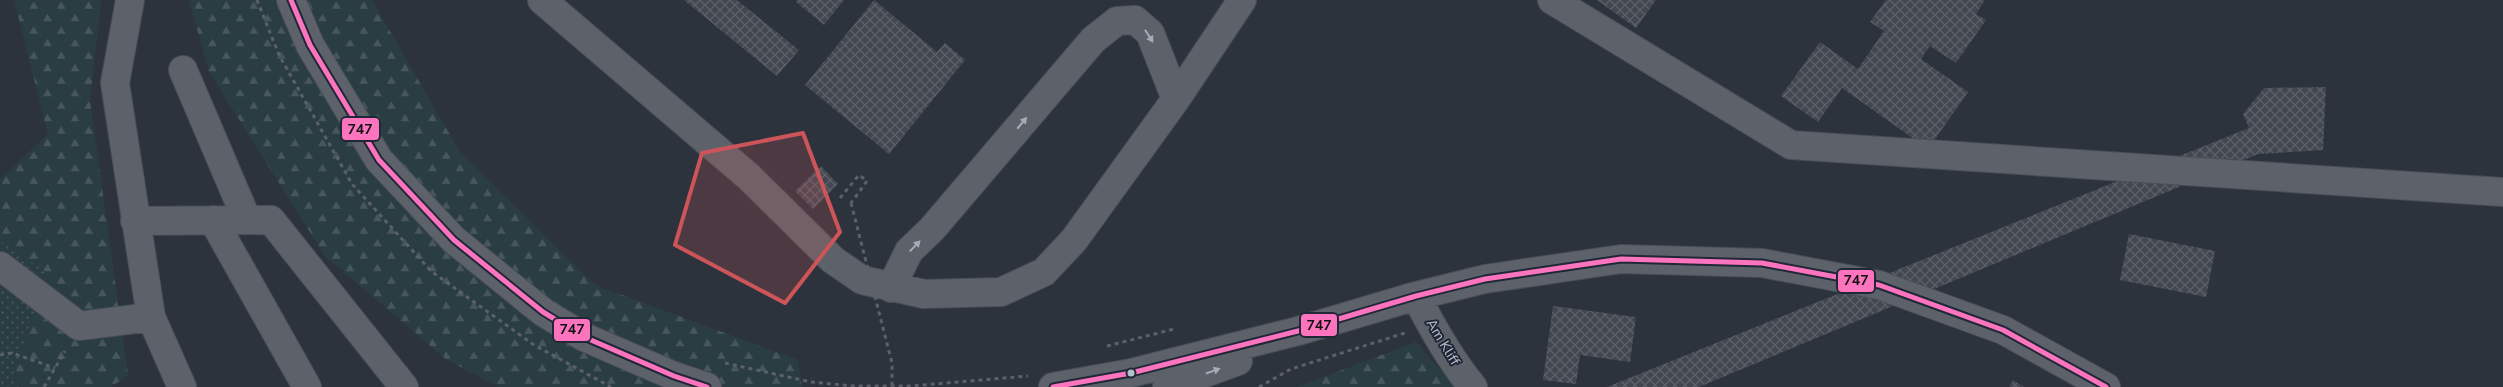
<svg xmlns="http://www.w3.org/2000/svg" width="2503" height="387" viewBox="0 0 2503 387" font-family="'Nunito Sans',sans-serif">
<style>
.grass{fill:url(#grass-dots)}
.forest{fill:url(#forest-firs)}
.building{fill:url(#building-cross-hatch)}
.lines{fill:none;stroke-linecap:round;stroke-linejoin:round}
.minor-casing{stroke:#494e56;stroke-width:30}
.path{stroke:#5b6166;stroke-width:3;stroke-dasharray:4 4;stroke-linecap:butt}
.minor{stroke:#5d626a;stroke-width:28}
.path-bridge{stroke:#5b6166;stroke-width:3;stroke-dasharray:4 4;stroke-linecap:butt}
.bus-1-casing{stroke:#202838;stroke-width:9}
.bus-1{stroke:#fc73be;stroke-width:5}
.oneway{fill:#a6acb8}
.marked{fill:#cd5559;fill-opacity:0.2;stroke:#cd5559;stroke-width:4;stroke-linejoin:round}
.bus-dot{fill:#b8bfcc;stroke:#202838;stroke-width:2}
.labels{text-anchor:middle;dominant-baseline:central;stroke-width:4;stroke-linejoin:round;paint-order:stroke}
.street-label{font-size:14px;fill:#b8bfcc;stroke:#202838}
.line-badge{stroke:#202838;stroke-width:2}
.pale-badge-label{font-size:14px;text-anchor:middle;font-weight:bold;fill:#111}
</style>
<defs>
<pattern id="grass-dots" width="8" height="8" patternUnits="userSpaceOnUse" patternTransform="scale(1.25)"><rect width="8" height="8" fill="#2a3d43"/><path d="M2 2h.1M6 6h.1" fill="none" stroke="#47575d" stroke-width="1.8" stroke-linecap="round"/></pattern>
<pattern id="forest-firs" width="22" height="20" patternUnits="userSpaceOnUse" patternTransform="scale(1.25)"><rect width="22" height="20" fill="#2a3d43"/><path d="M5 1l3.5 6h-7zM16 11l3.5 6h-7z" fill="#47575d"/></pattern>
<pattern id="building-cross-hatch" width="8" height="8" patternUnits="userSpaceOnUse" patternTransform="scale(1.25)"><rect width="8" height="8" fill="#434750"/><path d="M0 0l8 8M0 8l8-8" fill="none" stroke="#5c6068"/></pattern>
</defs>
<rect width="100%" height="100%" fill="#2d333d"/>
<path class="grass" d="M0 241 46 272 14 378 27 387H0Z"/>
<path class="forest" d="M14 0H101L90 101 128 375 111 387H27L14 378 46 272 0 241V180L48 134Z
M189 0H372L460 152 595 285 798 360 802 387H499L447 360 325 256 209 72Z
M1416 342 1455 387H1297Z"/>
<path class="building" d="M684 0H737L799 50 777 76Z
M797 0H844L824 25 796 2Z
M874 0 937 52 945 43 965 60 889 154 805 85Z
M1597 0H1656L1636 28Z
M1886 0H1985L1976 14 1986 20 1956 63 1930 46 1921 59 1968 92 1928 149 1842 88 1818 122 1781 96 1820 42 1858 69 1884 31 1870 22Z
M2326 87 2323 150 2258 154 1699 387H1607L2249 128 2243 114 2264 88Z
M821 166 838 184 813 209 795 191Z
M2129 234 2215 251 2206 297 2120 280Z
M1553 306 1636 317 1630 362 1580 355 1576 384 1543 380Z
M2013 380 2024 387H2009Z"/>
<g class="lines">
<g class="minor-casing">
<path id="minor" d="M130 0 115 83 151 317 182 387
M291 0 310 45 379 160 454 240 543 312 584 337 674 376 707 387
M542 0 749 177 833 260 862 280 924 294 1001 292 1044 272 1074 240 1176 99 1242 0
M1552 0 1791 145 2503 192
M183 70 247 220
M213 220 307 387
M135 221 271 220 404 387
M0 266 79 326 151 317
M891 288 909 251 932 229 1093 40 1117 21 1135 20 1150 33 1176 99
M1416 296C1432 327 1450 360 1473 387
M1053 387 1131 373 1298 331 1416 296 1485 279 1621 259 1762 263 1879 285 2003 330 2106 387
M1167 387 1238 361"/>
</g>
<path class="path" d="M257 0 279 55 352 184 431 271 534 345 611 387
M840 198 859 175 867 181 851 203
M1107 346 1174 329
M0 355 12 353 55 368
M725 363 811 382 853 386H911L1028 376
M44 387 65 351
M1259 387 1291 369 1405 333"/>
<use href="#minor" class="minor"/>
<path class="path-bridge" d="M851 203 892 363V387"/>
<g class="bus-1-casing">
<path id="bus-1" d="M291 0 310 45 379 160 454 240 543 312 584 337 674 376 707 387
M1053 387 1131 373 1298 331 1416 296 1485 279 1621 259 1762 263 1879 285 2003 330 2106 387"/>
</g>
<use href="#bus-1" class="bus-1"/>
</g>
<defs><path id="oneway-solid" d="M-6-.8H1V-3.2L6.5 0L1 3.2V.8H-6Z" transform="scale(1.25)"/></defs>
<g class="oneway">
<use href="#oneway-solid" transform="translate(1149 36) rotate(57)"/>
<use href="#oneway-solid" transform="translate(1022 123) rotate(-50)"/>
<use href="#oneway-solid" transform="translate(915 246) rotate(-46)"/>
<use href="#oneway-solid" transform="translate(1213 371) rotate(-19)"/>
</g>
<path class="marked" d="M803 133 840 232 785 303 675 245 702 153Z"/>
<circle class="bus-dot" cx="1131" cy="373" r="4.5"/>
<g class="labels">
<g class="street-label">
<text transform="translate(1443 342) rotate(59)">Am Kliff</text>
</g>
</g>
<g class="line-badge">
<rect x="341" y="117" width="39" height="24" rx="5" fill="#fc73be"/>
<rect x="1837" y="269" width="38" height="24" rx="5" fill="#fc73be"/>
<rect x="1300" y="313" width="38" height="24" rx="5" fill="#fc73be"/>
<rect x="553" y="318" width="38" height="24" rx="5" fill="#fc73be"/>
</g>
<g class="pale-badge-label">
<text x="360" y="134">747</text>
<text x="1856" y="285">747</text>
<text x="1319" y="330">747</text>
<text x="572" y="334">747</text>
</g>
</svg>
